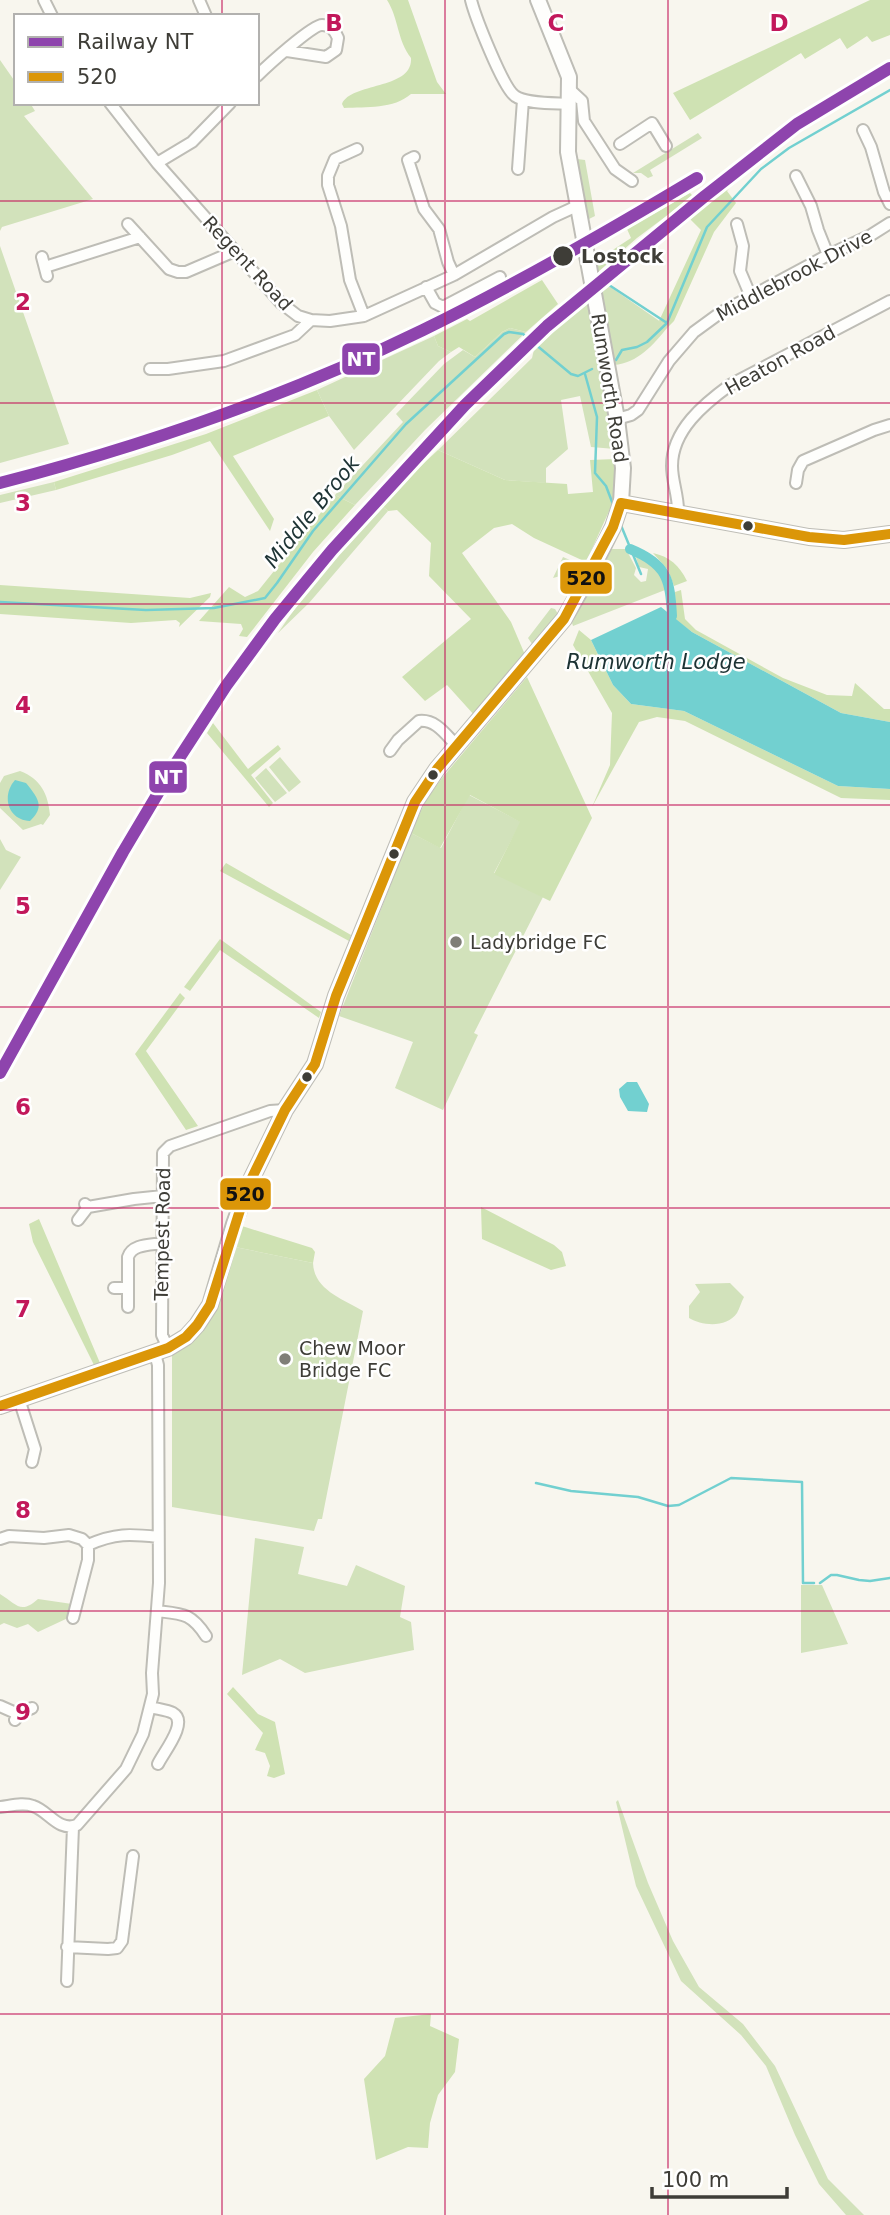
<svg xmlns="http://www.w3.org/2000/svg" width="890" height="2215" viewBox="0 0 890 2215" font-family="'DejaVu Sans',sans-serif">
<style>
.green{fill:#d2e2bb}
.forest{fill:#cfe2b3}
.water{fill:#72d0d0}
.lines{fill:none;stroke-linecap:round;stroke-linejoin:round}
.stream{stroke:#72d0d0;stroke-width:2.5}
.canal{stroke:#72d0d0;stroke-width:10}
.street-casing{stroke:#bebdb6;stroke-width:14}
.secondary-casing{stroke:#bebdb6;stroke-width:18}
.street{stroke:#fefefc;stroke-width:10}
.secondary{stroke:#fefefc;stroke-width:14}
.bus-1-casing{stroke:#fff;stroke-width:16}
.bus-1{stroke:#db9608;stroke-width:10}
.rail-1-casing{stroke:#fff;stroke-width:18}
.rail-1{stroke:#8e44ad;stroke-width:12}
.grid{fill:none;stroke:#c2185b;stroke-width:2;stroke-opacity:0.55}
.stop-dot{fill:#3e3d37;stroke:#fff;stroke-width:2.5}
.poi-dot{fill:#7f7e77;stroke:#fff;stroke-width:2.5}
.labels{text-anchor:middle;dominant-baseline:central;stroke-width:5;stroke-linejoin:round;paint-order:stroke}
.stop-label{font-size:19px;font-weight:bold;fill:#3e3d37;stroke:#fff;text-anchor:start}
.street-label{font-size:19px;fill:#3e3d37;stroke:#fff}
.poi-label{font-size:19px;fill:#3e3d37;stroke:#fff;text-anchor:start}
.water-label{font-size:21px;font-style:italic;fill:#1d3334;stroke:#fff}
.grid-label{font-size:23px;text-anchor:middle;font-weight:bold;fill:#c2185b;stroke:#fff;stroke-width:5;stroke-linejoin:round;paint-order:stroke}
.line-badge{stroke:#fff;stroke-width:2.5}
.badge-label{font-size:19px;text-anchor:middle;font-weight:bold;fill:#fff}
.pale-badge-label{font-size:19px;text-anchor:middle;font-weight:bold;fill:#111}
</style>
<rect width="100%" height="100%" fill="#f8f6ee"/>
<path class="green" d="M0 60 16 83V103H30L35 111 24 116 93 199 2 227 0 231Z
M698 133 702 138 650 170 653 176 648 178 641 173H633Z
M577 159 585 160 595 216 585 221 575 162Z
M0 246 69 444 0 463Z
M606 284 668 327C653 345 638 363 614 365L601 289Z
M588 299 615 449 591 447 580 396 561 400 568 449 546 468V483L505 480 438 450 532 358 536 341Z
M510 328 526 332 425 430 355 505 335 495 403 422 396 414 444 364 463 350 475 357 502 332Z
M434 336 438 346 451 352 439 361 354 450 329 416 317 390Z
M54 482 56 490 0 503V495Z
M380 504 388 511 309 603 278 633C309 587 343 546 380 504Z
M610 549H626L636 568 634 575 641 582 646 581 648 569 639 567 635 554C656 565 659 567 665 590L573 626 572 623Z
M563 557 579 564 578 571 553 578Z
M551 608 555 609 558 614 532 644 528 638Z
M280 757 301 782 289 792 269 767Z
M266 768 287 793 275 802 255 778Z
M20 771C41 779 48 794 50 815L43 825 41 824 23 830 0 808V783L4 776Z
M469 795 521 822 494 873 543 897 474 1033 478 1035 443 1110 395 1088 413 1042 339 1016 411 833 441 848Z
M0 839 6 850 21 857 0 890Z
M235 1247 313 1263C314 1290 343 1299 363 1311L322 1519H318L314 1531 172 1507V1354C178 1351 186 1347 191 1342 217 1319 222 1282 231 1251Z
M730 1283 744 1297C741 1302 740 1308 737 1313 727 1328 702 1326 689 1318V1306L700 1292 695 1284Z
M255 1538 304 1547 298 1574 347 1586 356 1565 405 1586 400 1617 411 1622 414 1650 305 1673 280 1659 242 1675Z
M801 1585H822L848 1644 801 1653Z
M0 1594C17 1604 20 1615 38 1599L72 1604 68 1618 38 1632 28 1624 17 1628 4 1623 0 1625Z
M618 1800 648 1883 673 1941 699 1987 743 2024 775 2066 828 2179 864 2215H846L819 2184 795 2135 766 2066 741 2035 681 1981 636 1886 616 1802Z"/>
<path class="forest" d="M387 0H408L437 82 446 94H411C394 109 366 107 344 108L342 104C351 82 413 90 411 58 397 40 399 19 387 0Z
M870 0H890V35L872 42 867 36 847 49 840 38 805 59 801 53 690 120 673 93Z
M728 184 731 186 727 191 736 203 714 232 674 321 668 327 659 321 701 230 688 217Z
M690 193 693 196 637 238 598 272 596 261 631 238 627 229Z
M542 280 558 304 526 332 510 328 502 332 475 357 459 347 451 352 438 346 434 336 467 319 470 321Z
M317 390 329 416 233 456 274 519 270 531 210 441 172 455 56 490 54 482 206 434Z
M438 450 505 480 567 484 568 494 593 492 590 460 616 459 617 482 615 498 586 562 534 538 512 524 494 528 462 553 511 622 526 657 475 716 447 685 425 701 402 677 471 619 429 576 431 543 397 510 388 511 380 504Z
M335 495 355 505 313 552 247 637 239 636 243 629 241 624 199 621 229 587 245 597 258 591Z
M653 553C670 557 679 565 687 581L674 586 668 570Z
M0 585 190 598 211 593 210 597 179 627 180 623 176 620 131 623 0 614Z
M681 590 685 619 696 630 783 678 827 695 852 696 855 683 884 709H890V722L841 713 692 632 676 620 675 592Z
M579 630 591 640 613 685 631 704 684 711 838 786 890 789V800L841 798 685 721 657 717 639 722 592 807 610 765 612 713 573 645Z
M527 677 592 818 550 901 494 874 520 822 470 795 440 848 411 833 425 802 442 778Z
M213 723 248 769 278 745 281 749 251 775 273 803 269 807 207 733Z
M226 863 351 935 349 941 220 871Z
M220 939 321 1012 319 1018 220 950 190 991 184 987Z
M180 993 185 998 146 1051 198 1126 186 1130 135 1054Z
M481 1207 554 1245 562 1252 566 1266 551 1270 482 1239Z
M39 1219 100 1363 94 1365 33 1242 29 1224Z
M242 1226 312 1248 315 1252 313 1263 235 1247Z
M233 1687 258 1714 275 1722 285 1774 274 1778 267 1776 270 1766 265 1753 255 1750 263 1733 227 1694Z
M431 2014 430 2026 459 2039 455 2072 438 2095 430 2123 428 2148 408 2147 376 2160 364 2079 385 2056 395 2018Z"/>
<path class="water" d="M661 607 692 632 841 713 890 722V789L838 786 684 711 631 704 613 685 591 640Z
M15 780 26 783C37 797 46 806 30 821 8 820 1 796 15 780Z
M627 1082H637L649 1104 647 1112 628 1111 620 1097 619 1089Z"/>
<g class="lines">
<path class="stream" d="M609 285 667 323
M616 360 622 350 637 347 647 342 667 323 707 227 761 169 789 148 890 90
M585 374 597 417 595 473 606 486 614 507
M620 523 641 574
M0 602 146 610 214 608 265 598 277 583 313 531 406 424 504 334 509 332 523 334 571 374 578 376 592 369
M536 1483 571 1491 638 1497 668 1506 679 1505 731 1478 802 1482 803 1583H814
M820 1583 831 1575H837L859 1580 870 1581 890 1578"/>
<path class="canal" d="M630 549C667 564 670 579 672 616"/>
<g class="street-casing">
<path id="street" d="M44 0 52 16
M199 0 206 16
M471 0C475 16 503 88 515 96 526 104 555 103 570 104
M257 76C266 67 312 25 322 25 331 25 335 31 338 38L336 50 326 57 287 51
M569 89 582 101 584 121 615 169 632 181
M110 103 157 163 281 303 298 316 311 320 330 321 364 316 454 275 553 217 577 206
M863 130 871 147 884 192 890 204
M620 144 652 123 666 146
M357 149 335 159 328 176V185L341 226 350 280 364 316
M414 157 408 160 424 209 439 229 448 262 454 275
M157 163 192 142 230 103
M518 169 523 100
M796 176 811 206 818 230 828 255
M128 224 169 269 178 272H186L235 251
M737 224 743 246 740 271 751 297
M42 257 47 276
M45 267 140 237
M426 287 435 303 443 307 500 277
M150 369H168L224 361 295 335 311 320
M617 419 631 415 638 410 669 361 694 332 720 313 828 255 871 235 890 223
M796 483 798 470 803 461 874 430 890 425
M678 514C679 497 672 482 672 466 672 430 704 404 730 385L890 301
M390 751 398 740 419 721C436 719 446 735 457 746
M88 1207 134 1199 163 1196
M78 1220 88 1207 85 1204
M114 1288H128
M128 1307V1257C132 1244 150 1245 162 1243
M168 1348 162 1335 163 1153 170 1146 270 1111 285 1110
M19 1399 35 1449 32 1462
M0 1539 9 1536 44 1538 69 1535 82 1539 88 1545V1560L73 1618
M88 1545C115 1533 130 1534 158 1537
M157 1611C183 1614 191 1613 206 1636
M0 1706 18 1714
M150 1707C157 1709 167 1710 173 1713 189 1722 163 1753 158 1764
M15 1720 18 1714 32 1708
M0 1807C10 1806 23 1802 33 1806 49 1811 58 1832 77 1825L126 1769 143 1734 153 1694 152 1673 159 1583 158 1365 155 1354
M67 1947 108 1949 117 1948 122 1941 133 1856
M67 1981 73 1827"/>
</g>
<g class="secondary-casing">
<path id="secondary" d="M621 503 809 537 844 540 890 534
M0 1406 168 1348 186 1337 197 1325 210 1305 234 1224 247 1188 285 1110 315 1064 336 996 415 802 437 769 564 619 587 579 613 527 621 503 623 468 617 419 568 152 569 77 538 0"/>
</g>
<use href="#street" class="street"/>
<use href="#secondary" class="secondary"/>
<g class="bus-1-casing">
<path id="bus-1" d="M0 1406 168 1348 186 1337 197 1325 210 1305 247 1188 285 1110 315 1064 336 996 415 802 437 769 564 619 613 527 621 503 809 537 844 540 890 534"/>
</g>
<use href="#bus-1" class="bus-1"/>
<g class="rail-1-casing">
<path id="rail-1" d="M0 483C146 445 288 396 423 330 517 284 607 232 697 178
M0 1073 123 852 176 763 226 686 275 619 332 550 465 405 547 326 705 196 797 124 890 68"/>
</g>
<use href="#rail-1" class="rail-1"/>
</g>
<path class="grid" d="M222 0V16M445 0V2215M668 0V2215M222 103V2215M0 201H890M0 403H890M0 604H890M0 805H890M0 1007H890M0 1208H890M0 1410H890M0 1611H890M0 1812H890M0 2014H890"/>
<g class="stop-dot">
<circle cx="563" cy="256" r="11"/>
<circle cx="748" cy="526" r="6"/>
<circle cx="433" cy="775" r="6"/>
<circle cx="394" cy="854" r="6"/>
<circle cx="307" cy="1077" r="6"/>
</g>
<g class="poi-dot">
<circle cx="456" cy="942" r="7"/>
<circle cx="285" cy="1359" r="7"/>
</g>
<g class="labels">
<g class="stop-label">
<text x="581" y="256">Lostock</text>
</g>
<g class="street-label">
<text transform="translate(248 263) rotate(47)">Regent Road</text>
<text transform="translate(794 275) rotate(-28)">Middlebrook Drive</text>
<text transform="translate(780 360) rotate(-29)">Heaton Road</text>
<text transform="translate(610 388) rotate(81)">Rumworth Road</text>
<text transform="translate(162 1234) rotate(-89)">Tempest Road</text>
</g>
<g class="poi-label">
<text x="470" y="942">Ladybridge FC</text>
<text x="299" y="1348">Chew Moor<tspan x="299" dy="22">Bridge FC</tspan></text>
</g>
<g class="water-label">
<text transform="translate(312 512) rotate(-51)">Middle Brook</text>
<text x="656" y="662">Rumworth Lodge</text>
</g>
</g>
<g class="grid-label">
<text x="334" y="31">B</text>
<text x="556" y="31">C</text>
<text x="779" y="31">D</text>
<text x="23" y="310">2</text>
<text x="23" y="511">3</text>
<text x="23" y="713">4</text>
<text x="23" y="914">5</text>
<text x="23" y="1115">6</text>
<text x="23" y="1317">7</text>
<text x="23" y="1518">8</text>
<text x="23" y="1720">9</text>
</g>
<g class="line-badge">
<rect x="341" y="342" width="40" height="34" rx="7" fill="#8e44ad"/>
<rect x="559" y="561" width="54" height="34" rx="7" fill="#db9608"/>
<rect x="148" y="760" width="40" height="34" rx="7" fill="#8e44ad"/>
<rect x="219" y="1177" width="53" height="34" rx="7" fill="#db9608"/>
</g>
<g class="badge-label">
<text x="361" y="366">NT</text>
<text x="168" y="784">NT</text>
</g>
<g class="pale-badge-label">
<text x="586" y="585">520</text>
<text x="245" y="1201">520</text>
</g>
<rect x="14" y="14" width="245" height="91" fill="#ffffff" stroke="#b2b1af" stroke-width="2"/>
<rect x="28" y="37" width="35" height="10" fill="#8e44ad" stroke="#b2b1af" stroke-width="2"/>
<text x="77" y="49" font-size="21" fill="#3e3d37">Railway NT</text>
<rect x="28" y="72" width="35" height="10" fill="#db9608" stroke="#b2b1af" stroke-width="2"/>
<text x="77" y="84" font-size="21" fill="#3e3d37">520</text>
<path d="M652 2187v10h135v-10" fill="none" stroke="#3e3d37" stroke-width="3.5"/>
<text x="662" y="2187" font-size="21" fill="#3e3d37" stroke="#ffffff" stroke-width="5" paint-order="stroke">100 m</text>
</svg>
